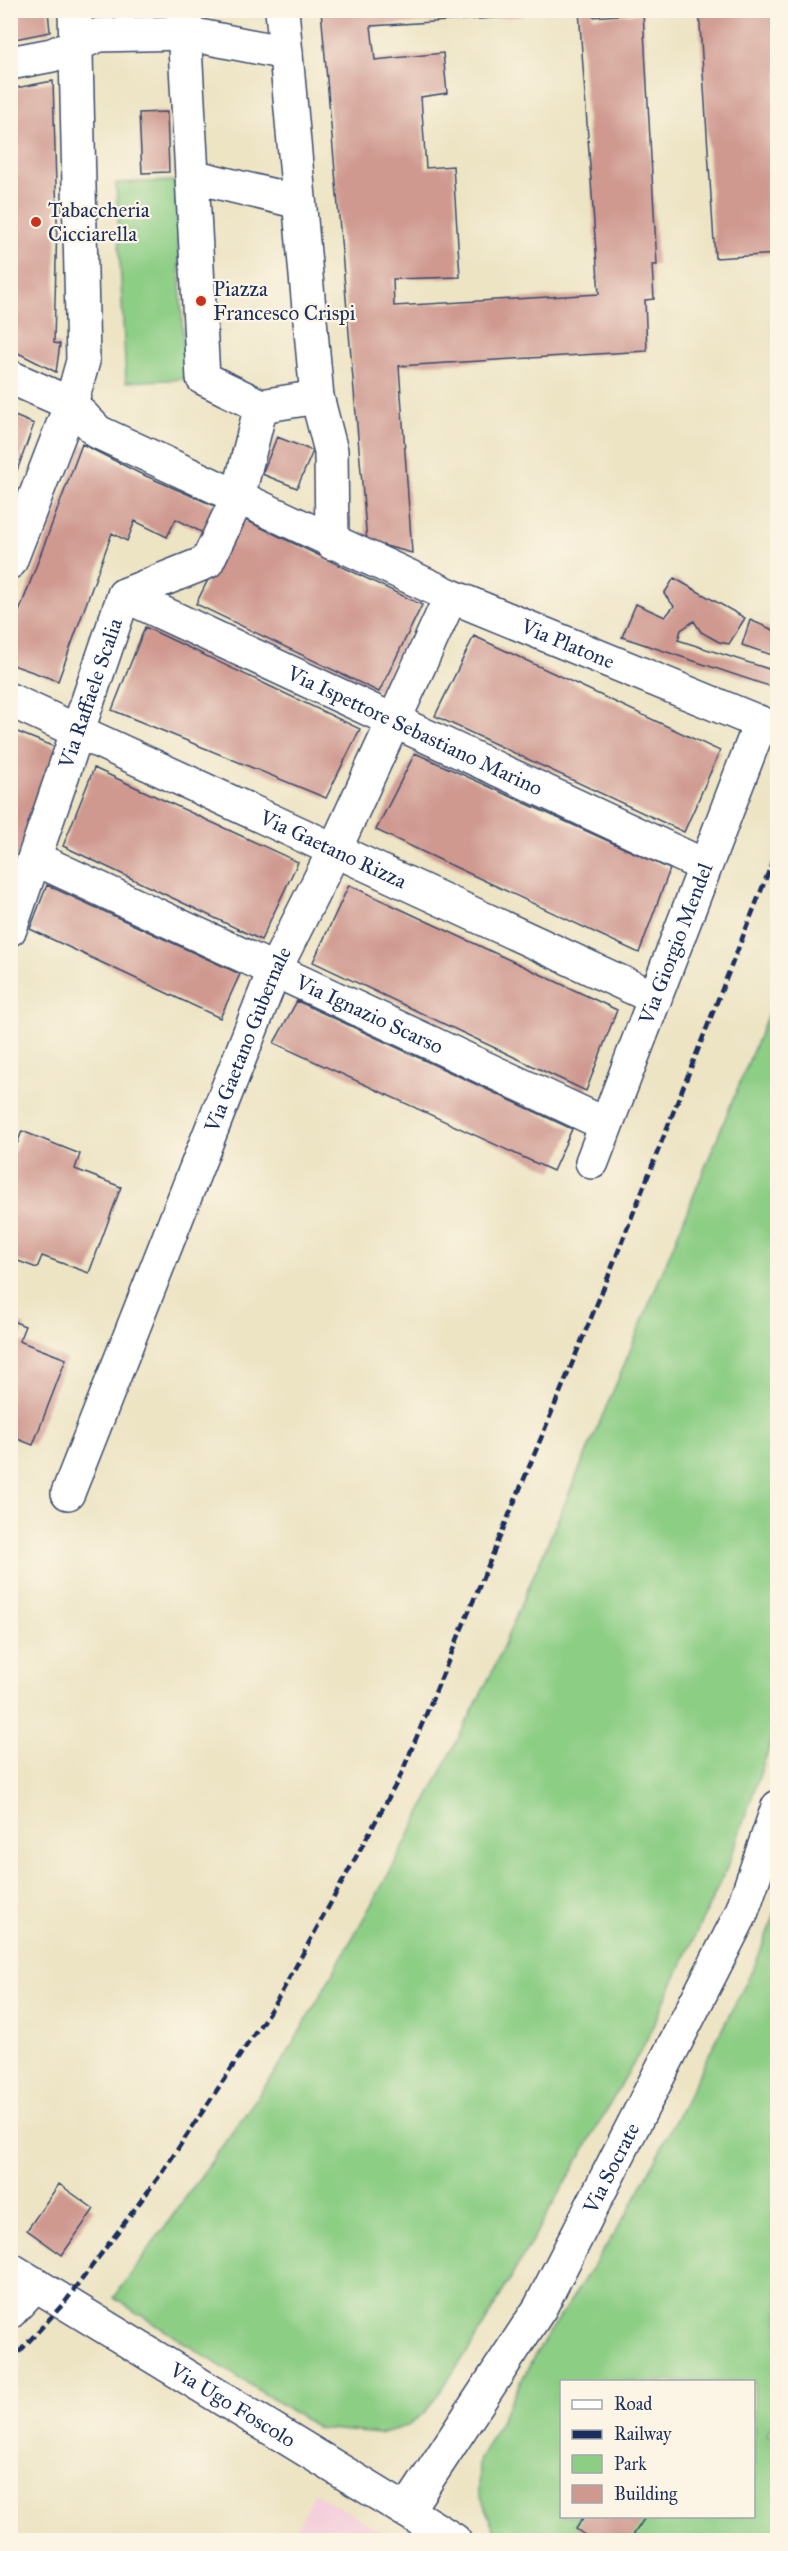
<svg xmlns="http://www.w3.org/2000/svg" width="788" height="2551" viewBox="0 0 788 2551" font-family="'IM FELL Great Primer',serif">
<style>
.built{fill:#f4cfdc}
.green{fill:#8dce85;stroke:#547e72;stroke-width:1.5;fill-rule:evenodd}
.building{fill:#cf9990}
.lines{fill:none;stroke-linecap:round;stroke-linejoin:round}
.street-casing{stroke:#3a4a6d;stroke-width:36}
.street{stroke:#fff;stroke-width:33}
.rail{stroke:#1b2f5e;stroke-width:4.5;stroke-dasharray:9 4.5;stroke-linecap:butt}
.poi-dot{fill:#c8321e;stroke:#fcf5e5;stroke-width:2}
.labels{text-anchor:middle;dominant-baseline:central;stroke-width:4.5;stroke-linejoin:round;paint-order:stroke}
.poi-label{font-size:21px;fill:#1b2f5e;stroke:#fcf5e5;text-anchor:start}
.street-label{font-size:21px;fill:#1b2f5e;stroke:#fcf5e5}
</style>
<rect width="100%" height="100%" fill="#fcf5e5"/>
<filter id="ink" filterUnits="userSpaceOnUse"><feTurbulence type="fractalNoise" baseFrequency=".0167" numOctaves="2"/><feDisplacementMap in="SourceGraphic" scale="12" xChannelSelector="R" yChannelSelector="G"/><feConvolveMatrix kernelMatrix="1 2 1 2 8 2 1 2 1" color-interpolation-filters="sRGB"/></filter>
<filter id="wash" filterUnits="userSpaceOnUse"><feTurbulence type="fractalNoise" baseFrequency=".008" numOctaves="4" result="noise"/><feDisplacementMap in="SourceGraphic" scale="24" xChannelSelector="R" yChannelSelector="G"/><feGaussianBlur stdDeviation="1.35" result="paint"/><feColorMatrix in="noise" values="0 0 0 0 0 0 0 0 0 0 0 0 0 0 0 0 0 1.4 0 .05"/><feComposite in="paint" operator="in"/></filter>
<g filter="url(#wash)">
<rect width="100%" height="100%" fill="#ede4c4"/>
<path class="built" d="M314 2492 393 2538 394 2540H292Z"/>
<path class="green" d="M175 181 185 379 126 382 116 183Z
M777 992V1725L729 1863 645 2043 474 2342 426 2412 406 2426 380 2434 318 2428 114 2298 285 2058 398 1857 492 1672 620 1375Z
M777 1908 778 2416 767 2434 777 2441V2540H501L497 2538 478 2490 479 2461 535 2355 627 2214 755 1965ZM562 2382H754V2516H562Z"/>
<g id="blocks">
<path class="building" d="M10 10H48L50 32 10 40Z
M321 10H523L524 16 371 26 375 60 443 53 447 93 421 97 426 168 453 166 460 277 393 279 394 306 599 294 579 10H592L593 17 643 13 657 265H652L654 299 645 300 647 351 399 366 412 553 367 541Z
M699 10H778V254L715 258Z
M53 81 57 220 54 343 60 344 56 372 10 349V89Z
M167 112 169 172 142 173 139 113Z
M10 414 34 424 11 487H10Z
M277 437 313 451 297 488 262 474Z
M82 444 139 473 222 509 209 536 176 519 167 537 135 521 127 541 112 533 58 681 10 664V636Z
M239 517 422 605 379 692 196 604Z
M674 578 745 618 729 644 719 642 701 632 694 621 681 630 678 640 778 672V689L622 637 636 604 665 617 674 606 664 594Z
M750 620 778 632V657L742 645Z
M145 627 360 729 326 798 112 710Z
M474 636 720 751 684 832 435 716Z
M10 729 57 748 10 879Z
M415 753 670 869 639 953 376 830Z
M94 768 298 862 261 940 63 846Z
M47 885 240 974 220 1018 30 929Z
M349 885 617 1010 586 1091 313 962Z
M297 1001 572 1129 553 1171 274 1043Z
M22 1131 80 1154 75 1169 121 1187 89 1273 42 1256 37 1268 10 1258V1162Z
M10 1320 25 1326 19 1341 66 1359 33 1445 10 1436Z
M59 2184 94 2209 62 2255 27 2230Z
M584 2516H646L630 2540H592L576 2529Z"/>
</g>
</g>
<g filter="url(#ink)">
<use href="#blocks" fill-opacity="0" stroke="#3a4a6d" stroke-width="1.5"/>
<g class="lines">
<g class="street-casing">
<g id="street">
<path d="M183 10 203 378 261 406 317 397"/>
<path d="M282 10 317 397 331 451 332 543"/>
<path d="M10 63 52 55 99 35 184 33 286 53"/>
<path d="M192 176 299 202"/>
<path id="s1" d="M10 377 71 404 98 432 451 596 778 730"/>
<path d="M10 562 71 404 83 361 75 10"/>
<path id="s2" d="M124 595 705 866"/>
<path id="s3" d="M10 700 655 998"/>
<path id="s4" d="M36 859 605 1124"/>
<path id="s5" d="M10 929 124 595 207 562 238 497 261 406"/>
<path id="s6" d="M592 1162 760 724"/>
<path id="s7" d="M68 1493 274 971 335 849 451 596"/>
<path id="s8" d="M10 2269 454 2540"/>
<path d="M10 2312 36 2284"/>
<path id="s9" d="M407 2510 540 2308 741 1914 778 1807"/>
</g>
</g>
<use href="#street" class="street"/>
<path class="rail" d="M10 2362 65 2302 161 2174 279 1997 400 1777 606 1282 778 848"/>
</g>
</g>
<g class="poi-dot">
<circle cx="36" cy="222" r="6"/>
<circle cx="201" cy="301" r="6"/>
</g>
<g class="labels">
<g class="poi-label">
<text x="48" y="210">Tabaccheria<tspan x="48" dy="24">Cicciarella</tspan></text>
<text x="213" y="289">Piazza<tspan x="213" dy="24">Francesco Crispi</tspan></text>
</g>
<g class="street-label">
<text stroke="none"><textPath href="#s1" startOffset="621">Via Platone</textPath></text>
<text stroke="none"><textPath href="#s5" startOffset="249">Via Raffaele Scalia</textPath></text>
<text stroke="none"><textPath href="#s2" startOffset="321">Via Ispettore Sebastiano Marino</textPath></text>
<text stroke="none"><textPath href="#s3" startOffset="356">Via Gaetano Rizza</textPath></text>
<text stroke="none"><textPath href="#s6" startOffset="234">Via Giorgio Mendel</textPath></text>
<text stroke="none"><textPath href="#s4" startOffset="368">Via Ignazio Scarso</textPath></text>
<text stroke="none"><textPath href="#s7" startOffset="488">Via Gaetano Gubernale</textPath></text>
<text stroke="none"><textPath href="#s9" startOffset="399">Via Socrate</textPath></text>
<text stroke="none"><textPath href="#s8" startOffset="261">Via Ugo Foscolo</textPath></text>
</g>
</g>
<rect width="788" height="2551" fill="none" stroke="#fcf5e5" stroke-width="36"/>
<rect x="560" y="2380" width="195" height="138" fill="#fcf5e5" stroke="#a2a6af" stroke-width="1.5"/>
<rect x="572" y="2400" width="30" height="9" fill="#ffffff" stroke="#a2a6af" stroke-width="1.5"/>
<text x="614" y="2410" font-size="18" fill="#1b2f5e">Road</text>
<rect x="572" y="2430" width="30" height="9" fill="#1b2f5e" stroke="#a2a6af" stroke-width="1.5"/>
<text x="614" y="2440" font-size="18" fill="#1b2f5e">Railway</text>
<rect x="572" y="2455" width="30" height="18" fill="#8dce85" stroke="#a2a6af" stroke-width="1.5"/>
<text x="614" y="2470" font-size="18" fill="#1b2f5e">Park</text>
<rect x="572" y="2485" width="30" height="18" fill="#cf9990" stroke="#a2a6af" stroke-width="1.5"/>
<text x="614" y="2500" font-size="18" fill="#1b2f5e">Building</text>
</svg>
